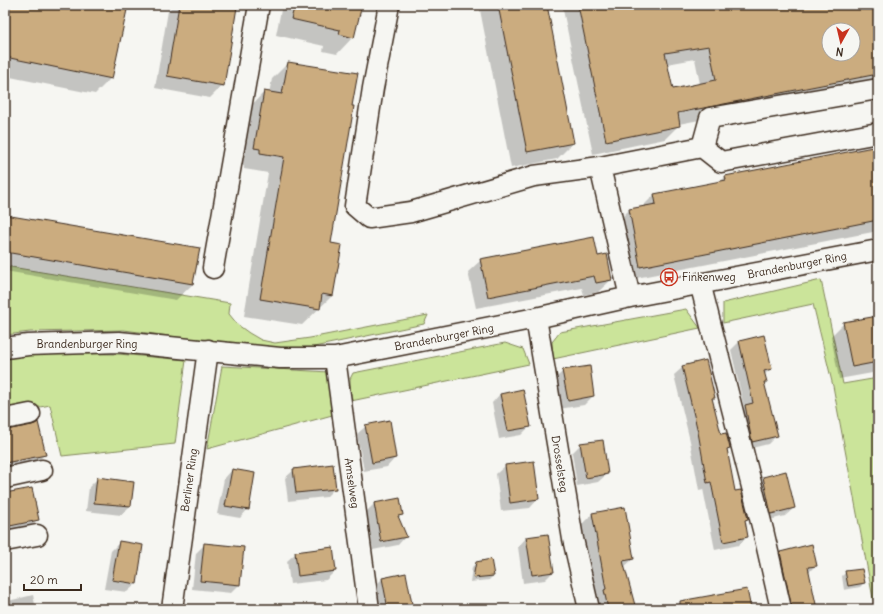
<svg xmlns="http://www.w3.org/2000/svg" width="883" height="614" viewBox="0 0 883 614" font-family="Delius,sans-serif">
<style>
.green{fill:#cbe49a;stroke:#83875c}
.shadow{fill:#0003;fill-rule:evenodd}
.building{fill:#cbac7f;stroke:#3b2a1e;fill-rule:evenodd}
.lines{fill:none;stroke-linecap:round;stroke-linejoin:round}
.minor-casing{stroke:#3b2a1e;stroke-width:23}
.minor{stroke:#f6f6f2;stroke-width:20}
.labels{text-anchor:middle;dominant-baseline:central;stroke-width:3.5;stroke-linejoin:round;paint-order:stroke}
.street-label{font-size:11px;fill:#3b2a1e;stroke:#f6f6f2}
.poi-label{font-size:11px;fill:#3b2a1e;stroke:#f6f6f2;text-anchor:start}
</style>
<rect width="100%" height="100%" fill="#f6f6f2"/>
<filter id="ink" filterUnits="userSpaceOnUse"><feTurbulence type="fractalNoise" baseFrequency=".025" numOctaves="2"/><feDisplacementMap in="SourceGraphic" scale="8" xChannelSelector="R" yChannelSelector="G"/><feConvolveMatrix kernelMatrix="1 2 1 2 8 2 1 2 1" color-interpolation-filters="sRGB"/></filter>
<g filter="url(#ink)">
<path class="green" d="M5 266 230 303 229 314 238 325 249 333 261 340 275 343 310 338 428 315 424 324 309 348 282 350 245 346 124 330 30 332 5 335Z
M821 280 843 384 878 378V609H875L833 386 813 304 723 323V303Z
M686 309 700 328 553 359 552 342 560 332Z
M505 343 523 349 529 364 351 401 350 379 353 373Z
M37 353 118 354 186 360 175 444 62 456 50 405 5 414V359Z
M222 366 329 372 336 414 207 449Z"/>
<path class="shadow" d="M5 5H127L111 78 95 94 5 76Z
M173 5H222L223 85 210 98 155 88 168 11Z
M282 5H360L353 37 337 54 323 51 324 46 276 35Z
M479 5H546L573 143 557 159 511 168Z
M562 5H878V85L679 124V125L665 139 593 154ZM829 30H853V54H829ZM695 59 700 84 672 90 667 64Z
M288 63 330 244 332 296 302 325 244 316 268 173 244 169V166L238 164 248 109 264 92 269 93 272 79Z
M878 147V231L626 280 615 224 629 210 642 207 654 195 720 182 725 177Z
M5 216 193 284 176 300 5 271Z
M597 257 611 280 598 292 584 295 582 288 476 308 468 272 481 260Z
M878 317V372L839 379 831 336 844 323Z
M739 342 771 369 764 375 766 382 764 384 777 435 768 444 744 450 737 414 744 407 731 350Z
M683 367 713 397 712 399 721 435 729 448 727 450 734 492 747 519 744 522 747 537 739 545 715 550 703 489 699 490 690 441 674 375Z
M563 371 593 396 584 405 559 409 554 380Z
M500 394 530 426 521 435 499 439 492 403Z
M389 422 395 458 387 467 364 471 357 434 366 426Z
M33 426 45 454 32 467 5 472V431Z
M581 444 607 474 598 482 577 486 572 453Z
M534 462 538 499 530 508 501 511 496 474 505 466Z
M232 470 248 509 240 518 217 514 224 479Z
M294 470 335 488 326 497 288 501 285 478Z
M786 472 794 508 785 516 762 522 755 486 763 478Z
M98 478 133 483 130 506 121 515 86 511 89 487Z
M5 494 38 519 25 532 5 536Z
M374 504 402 514 398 518 406 536 398 545 373 550 366 512Z
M592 514 633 559 623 568 635 609H595V600L581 525Z
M526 538 553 572 545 580 523 583 518 547Z
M119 543 136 584 127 592 104 589 111 551Z
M205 544 239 585 231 593 192 589 196 553Z
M296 553 335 571 326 580 290 584 287 561Z
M780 553 816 565 808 573 816 608 819 607 820 609H783L772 561Z
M476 563 493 576 489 580 470 582 472 567Z
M846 572 864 583 860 587 844 590 842 576Z
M405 574 412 609H378L374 587 382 579Z
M33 595 36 609H5V603L8 601Z"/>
<path class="building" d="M5 5H128L112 79 5 57Z
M179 5H228L237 7 224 86 167 76Z
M295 5H362L354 38 339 34 340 30 291 19Z
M498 5H547L574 143 527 152Z
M578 5H878V74L678 113 680 126 606 141ZM829 30H853V54H829ZM709 46 716 80 673 89 665 53Z
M288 62 358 73 352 106H354L331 243 342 245 333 296 322 294 320 309 260 299 284 157 260 153V149L254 148 264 91 282 94Z
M878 146V220L640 267 629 209 656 204 654 194 726 180 725 176Z
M5 215 200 248 193 284 5 252Z
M594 237 598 256 607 254 612 280 596 283 594 276 488 297 480 259Z
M878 316V362L852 367 843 322Z
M764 335 772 369 764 371 767 382H764L778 436 752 442 745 405 753 403 739 341Z
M706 360 715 398H712L721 434 726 433 730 448 727 449 735 491 741 490 748 519 745 520 748 537 723 542 711 482 707 483 698 432 682 366Z
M590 366 594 396 568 401 562 370Z
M523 389 531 427 508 431 500 394Z
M390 420 396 458 372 463 365 425Z
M38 422 46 455 5 463V430L32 425Z
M603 440 608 474 586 478 580 443Z
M534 461 539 499 510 503 505 465Z
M333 464 336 489 296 493 293 469Z
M232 469 255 473 249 510 225 506Z
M786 471 795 508 771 514 763 477Z
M97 477 134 482 131 506 94 503Z
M32 488 39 520 5 527V493Z
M400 498 403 515 398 516 407 537 381 542 374 503Z
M625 507 634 559 623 561 636 609H608L604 590 606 589 592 513Z
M548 534 554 572 532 575 526 537Z
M119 541 143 545 137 584 112 580Z
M204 543 244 547 240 585 200 581Z
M812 544 817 566 808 567 817 609H792L780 552Z
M333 547 336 571 298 576 295 552Z
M491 559 494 576 473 578 476 562Z
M862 569 865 583 848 586 845 571Z
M406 573 413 609H388L382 578Z
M747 589 751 609H680V601Z"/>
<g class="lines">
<g class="minor-casing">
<path id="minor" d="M389 5 373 88 355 206 369 218 411 212 534 176 600 167 630 297
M702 147 710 118 878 89
M600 167 702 147 721 162 878 133
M213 268 259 5
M700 283 763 530 781 609
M536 318 573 539 589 609
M5 348 28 345 119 342 280 358H335L536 318 630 297 878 250
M335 358 369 609
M5 419 30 414
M5 478 42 470
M5 541 37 535
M172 609 208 350"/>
</g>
<use href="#minor" class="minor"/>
</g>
</g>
<defs>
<g id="bus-ring" transform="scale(0.9)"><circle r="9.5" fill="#f6f6f2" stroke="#c8321e" stroke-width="1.5"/><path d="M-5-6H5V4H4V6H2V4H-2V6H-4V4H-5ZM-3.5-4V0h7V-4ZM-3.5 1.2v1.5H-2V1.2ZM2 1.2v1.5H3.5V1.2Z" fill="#c8321e"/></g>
</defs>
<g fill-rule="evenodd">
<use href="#bus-ring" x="669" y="277"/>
</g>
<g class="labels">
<g class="street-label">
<text transform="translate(797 265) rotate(-11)">Brandenburger Ring</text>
<text transform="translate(444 337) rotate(-11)">Brandenburger Ring</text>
<text x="87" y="344">Brandenburger Ring</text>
<text transform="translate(560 464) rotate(81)">Drosselsteg</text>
<text transform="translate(189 480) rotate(-82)">Berliner Ring</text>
<text transform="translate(352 483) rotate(82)">Amselweg</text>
</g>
<g class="poi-label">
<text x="682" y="277">Finkenweg</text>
</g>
</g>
<rect width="883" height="614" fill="none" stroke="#f6f6f2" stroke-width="20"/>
<rect x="10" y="10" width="863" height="594" fill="none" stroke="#3b2a1e" stroke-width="1.5" filter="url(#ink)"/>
<g transform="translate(841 42) rotate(188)"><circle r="19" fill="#f6f6f2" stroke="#aba49d"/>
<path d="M0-3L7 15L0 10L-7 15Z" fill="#c8321e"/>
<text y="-6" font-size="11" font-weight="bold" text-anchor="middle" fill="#3b2a1e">N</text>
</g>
<path d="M24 584v6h57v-6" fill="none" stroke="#3b2a1e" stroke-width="2"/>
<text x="30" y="584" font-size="12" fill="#3b2a1e" stroke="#f6f6f2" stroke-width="3" paint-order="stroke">20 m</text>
</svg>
